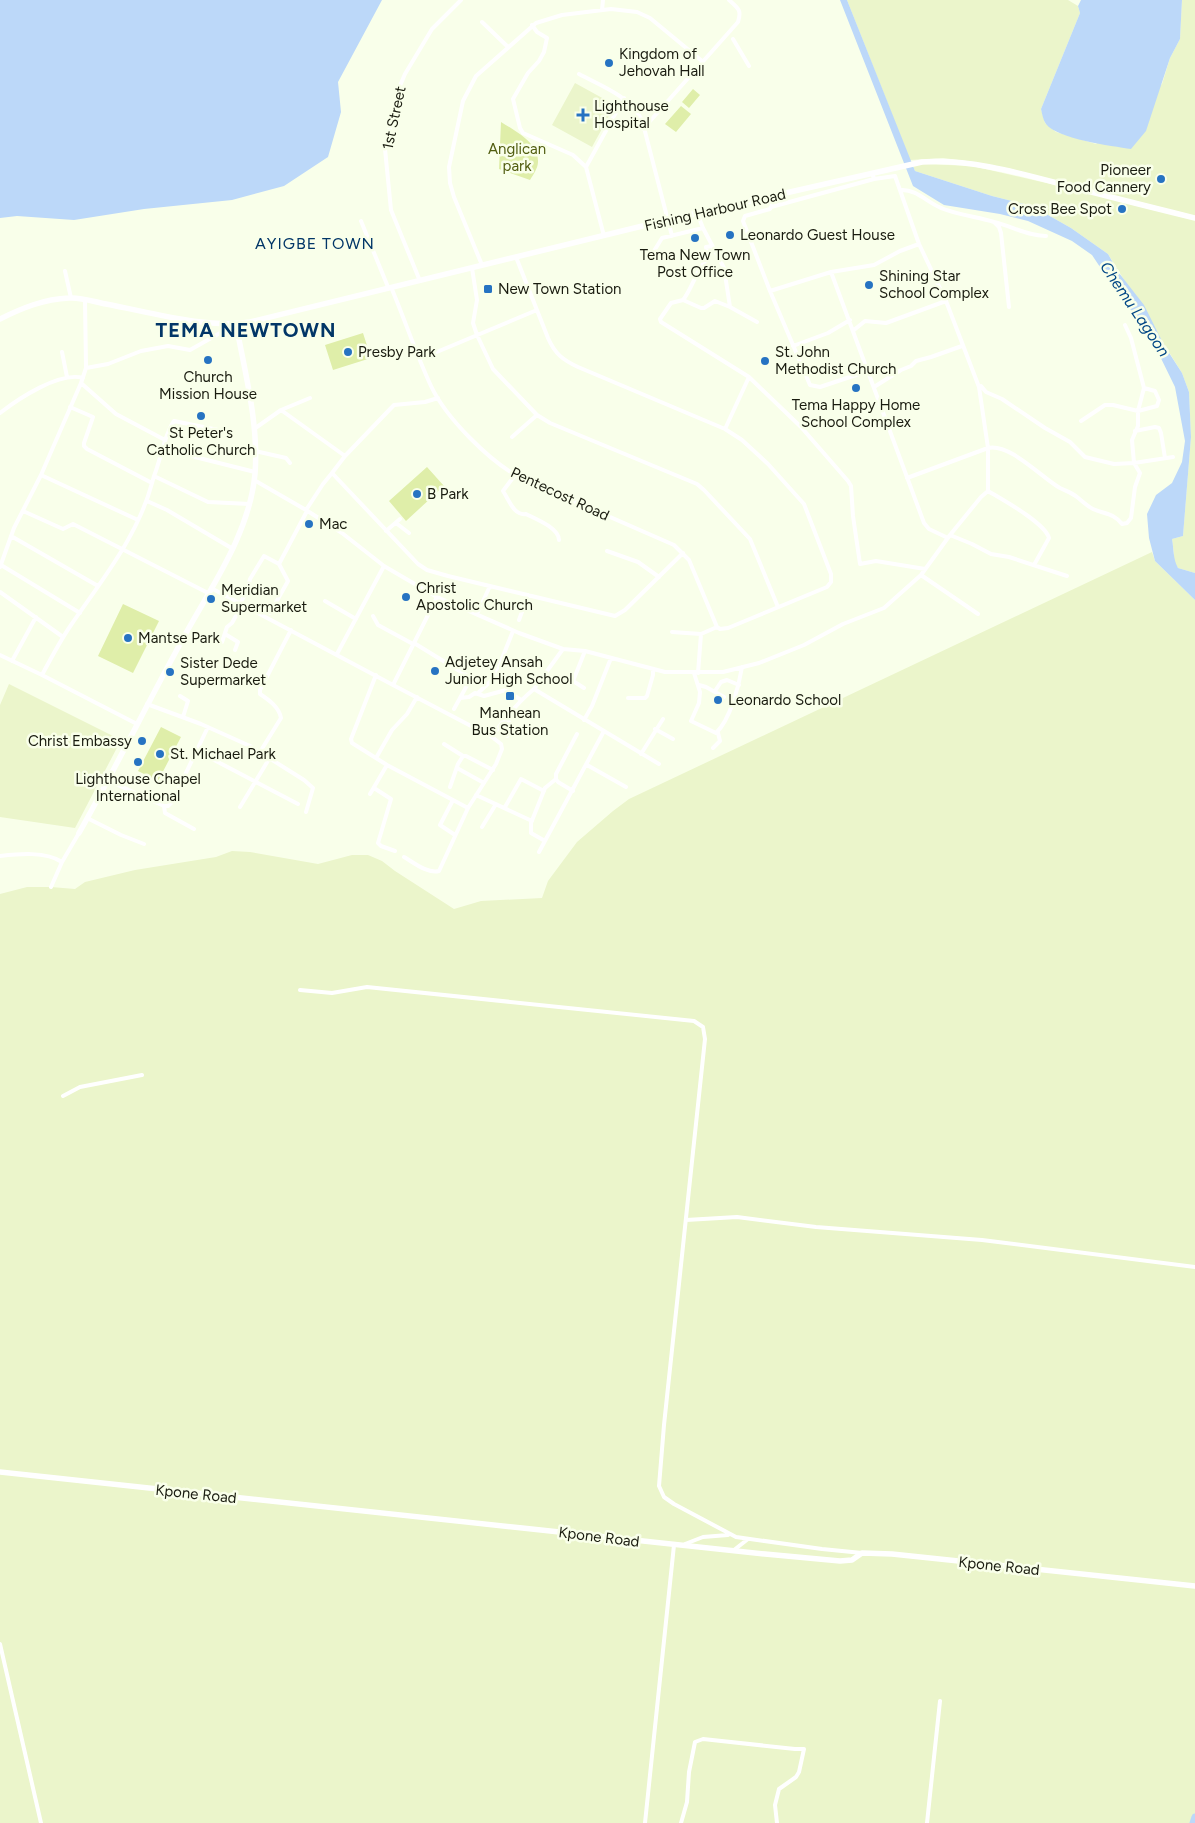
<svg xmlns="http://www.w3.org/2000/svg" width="1195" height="1823" viewBox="0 0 1195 1823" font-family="Figtree,sans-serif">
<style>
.built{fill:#ebf5cb}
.green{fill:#dfeea9}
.water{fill:#bcd8f9}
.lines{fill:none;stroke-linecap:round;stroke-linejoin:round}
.river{stroke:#bcd8f9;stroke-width:7}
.street{stroke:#fff;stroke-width:4}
.secondary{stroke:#fff;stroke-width:5.5}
.poi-dot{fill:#2673c2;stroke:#f9ffea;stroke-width:2}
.labels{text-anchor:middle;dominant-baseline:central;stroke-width:5;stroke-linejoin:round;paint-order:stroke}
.poi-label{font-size:15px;fill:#191b0f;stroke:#f9ffea;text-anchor:start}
.street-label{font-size:15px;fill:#191b0f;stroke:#f9ffea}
.park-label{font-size:15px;fill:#515d10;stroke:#f9ffea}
.neighbourhood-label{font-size:16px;letter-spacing:1px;fill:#023667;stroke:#f9ffea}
.water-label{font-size:16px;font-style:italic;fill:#004685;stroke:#f9ffea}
.district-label{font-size:20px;font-weight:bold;letter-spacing:1px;fill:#023667;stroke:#f9ffea}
</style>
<rect width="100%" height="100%" fill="#f9ffea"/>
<path class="built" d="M847 0H1068L1078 6 1080 13 1041 109 1045 123 1056 132 1096 144 1162 84 1170 58 1180 39 1182 0H1195V216L975 162 943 158 910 160Z
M575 83 615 105 592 147 552 125Z
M924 164 972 166 1085 192 1195 220V573L1178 568 1173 560 1174 554 1172 539 1183 536 1191 437 1189 392 1182 373 1108 254 1071 228 1032 206 992 196 915 171 913 166Z
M1152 552 1155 561 1195 600V1823H0V894L27 887H51L75 889 85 882 135 870 216 857 232 851 250 852 318 864 352 855H368L382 861 395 871 454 909 481 901 542 898 548 881 577 842 613 811 629 799Z
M9 684 121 740 75 828 0 817V705Z"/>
<path class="green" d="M693 89 700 95 689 108 682 102Z
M681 106 691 114 676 132 665 124Z
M501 122C515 131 539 143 538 162 538 168 533 175 530 180L499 169Z
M363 333 371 358 333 370 325 345Z
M427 467 444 486 406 521 389 501Z
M123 604 159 621 133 673 98 656Z
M161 727 181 737 158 781 138 771Z"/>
<path class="water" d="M0 0H382L338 82 341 112 328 157 284 186 232 200 144 209 74 220 17 216 0 218Z
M840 0H847L915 171 992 196 1032 206 1071 228 1108 254 1119 273 1144 305 1164 345 1182 373 1189 392 1191 437 1183 536 1172 539C1174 550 1173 559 1178 568L1195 573V600L1155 561 1149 538 1147 514 1156 495 1172 483 1182 462 1185 441 1175 387 1154 344 1135 314 1124 303 1092 255 1072 241 1028 221 1000 214 944 205 913 186Z
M1081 0H1182L1180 39 1170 58 1146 131 1131 149C1112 146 1057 139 1046 124 1043 120 1042 113 1041 109L1080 13 1078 6Z"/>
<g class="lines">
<path class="river" d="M1193 1823 1195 1817"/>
<path class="street" d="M602 10 603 0
M482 22 508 47
M532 25 537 32 547 38 544 52 539 61 528 73 513 99 520 128 523 133 573 155 586 167
M733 39 749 66
M579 74C603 87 628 95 642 120L672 236
M643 129 738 22C742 10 738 8 729 0
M901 190C915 189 926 201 939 207 953 214 978 217 994 222 1012 226 1027 236 1046 236
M770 197 772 206 770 209 745 216 743 221 770 291 831 272
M771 207 874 179
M697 213 703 228 724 268 730 307 757 322
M361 221 388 287
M994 222 999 227 1001 233 1009 307
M604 236 586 167 624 98
M919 244 900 251 874 265 831 272 924 523 929 529 948 538
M712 246 706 247 708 258C696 270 693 287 683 300L671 303 660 319 661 322 749 377 725 429
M654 251 662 238 703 228
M516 257 548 338C555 354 563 360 578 367L725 429 742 440 768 464 804 504 831 574V582L827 587 728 628 720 629 717 627 701 634 672 632
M482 265 454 197 450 183 449 167 463 101 476 76 536 23 562 15 611 9 637 12 650 18 702 61
M472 268 477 300 473 323 477 335 493 369 537 415 550 423 697 484 704 490 750 539 778 607
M65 271 71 298
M420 281 391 210 385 149 399 88 405 74 432 29 461 0
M391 287C405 320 416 354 431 386 446 418 490 462 521 478L674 545 689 560 717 627
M770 291 810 385 820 387 868 371
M85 300 86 368 81 383 116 414 165 440
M683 300 701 308H704L715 301 730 307
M854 330 865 321 886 323 946 301
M793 346 828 333 850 320
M62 352 67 377
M420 359 537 310
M86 368 108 364 141 351 168 346 190 350 236 324
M749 377 801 427 848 481 851 486 853 516 860 564 876 561 925 569
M874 387 901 370 911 366 916 361 931 357 962 346
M979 387 981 386 986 392 1002 399 1045 428 1070 442 1085 457 1114 464 1134 463 1132 440 1138 426V411L1144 388 1131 338 1125 325
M438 398 425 402 394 405 345 456 332 473 418 564 427 570 448 576 615 616 625 610 683 553
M70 407 93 417 84 443V446L87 449 152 483 154 476 208 502 250 504
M281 410 345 456
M0 413C18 399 60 371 83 378
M1081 421 1105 405H1113L1138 411 1157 406 1159 400 1155 391 1144 388
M254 429 281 410 310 398
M1135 431 1155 427 1159 428 1161 433 1165 458
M512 437 537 415
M165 444 195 457 255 472
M255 451 286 458 290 463
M332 473 323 484 306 510 342 533 384 566 437 597 519 633 563 649 585 651 665 672H723L759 663 804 645 843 624 884 608 921 575 950 535 981 497 988 491V448L979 387 946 301 919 244 895 176 874 179 872 173
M41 475 138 520
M515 475 503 491C509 500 514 516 526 514 536 519 559 528 559 540
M154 476C161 459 164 435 174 421L228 432
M907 478 988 448C1010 443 1042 478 1060 488 1066 491 1072 493 1077 497 1082 501 1087 506 1093 509 1104 514 1114 513 1122 524L1127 523 1131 518 1135 487 1140 473 1134 463 1173 457
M254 480 306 510
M988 491C1003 500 1045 523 1049 538L1034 565
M147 501 167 510 233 549
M23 511 63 529 73 524 208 593
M396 523 409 533
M386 531 400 519
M950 535 972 544 991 554 1009 557 1067 576
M11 536 98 586
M607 551 638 562 659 577
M1 565 80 613
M0 567 14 528 41 475 81 383
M921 575 978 614
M211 588 393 685 437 597
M0 592 63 637
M325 601 356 619
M240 604 248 588 250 579 264 556 279 564 307 511
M270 613 288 581 279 564
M477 614 490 586
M373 616 378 625 413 644
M519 620 528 595
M225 634 238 642 235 650
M222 642 227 627 232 623 242 605
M414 643 471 678 454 709
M337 654 384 566
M0 655 42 675 137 724
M12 661 36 617
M694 673 700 692 699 703 691 721 716 733C730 720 739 686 742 667
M698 673 701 634
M42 675C51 658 60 641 71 625 101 581 138 536 152 483
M376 675 351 739 352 743 387 765 468 808
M393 685 492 737 501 744 502 749 496 764 468 808 439 871C427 874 413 862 404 857
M699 685 706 687 724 697
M584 688 573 681 585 651
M715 691 721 682 727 680 739 685
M478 693 491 681 503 656 513 631
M180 696 188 701 183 717
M460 698 469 697 475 693 484 696 506 690 521 700
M628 698H645L647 696 653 675V669
M147 704 201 724 250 746 304 780 313 788 306 812
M506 717 509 722 505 733 507 736
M584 720 592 706 611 658
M655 729 673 739
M604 731 659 764
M492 737C504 719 517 703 534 689
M444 744 463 756
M713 748 720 741 718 733
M197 751 298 804
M260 752 281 718C279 707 269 700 260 694V690L291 630
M641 754 663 719
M376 758 392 730 407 714 417 697
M587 765 626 787
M457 768 484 783
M107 780 164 806H168L172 802 208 727
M450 787 458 764 463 756H466L493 770
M374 788 391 799 378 843 381 846 395 851
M573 791 558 782 556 779V774L577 734
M370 794 387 765
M476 795 532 821
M453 800 440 825 455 835
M164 806 165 813 194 829
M240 807 269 759
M505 807 521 779 544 791
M87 818 121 835 144 844
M482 827 496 804
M545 841 531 833V823L545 788 556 779
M539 852 604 731 534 689 563 649
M0 856C18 854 46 851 62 862
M51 887 62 862 79 833
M300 990 332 993 367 987 694 1021 703 1027 705 1039 664 1425 659 1486 664 1497 674 1504 736 1537 822 1549 862 1553
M63 1096 80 1087 142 1075
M686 1220 737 1217 816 1227 982 1240 1195 1267
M685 1544 703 1537 728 1535
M734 1550 748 1539
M0 1644 41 1823
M645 1823 674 1545
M681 1823 687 1802 689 1772 695 1742 703 1739 795 1749H804L799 1772 796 1777 779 1789 775 1805 777 1823
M927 1823 940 1701"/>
<path class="secondary" d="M0 319C22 308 44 299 69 298 81 297 95 302 106 304 149 312 207 329 250 322L667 220 922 162C969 159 1016 172 1061 184 1106 196 1150 207 1195 218
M79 833C114 771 145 708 179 646 208 591 249 537 255 474 259 424 245 373 236 324
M0 1472 765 1554 840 1561 852 1560 862 1553 892 1554 1195 1586"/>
</g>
<g class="poi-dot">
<circle cx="609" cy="63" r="5"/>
<path d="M580.5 107.5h5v5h5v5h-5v5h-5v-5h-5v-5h5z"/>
<circle cx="1161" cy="179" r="5"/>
<circle cx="1122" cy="209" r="5"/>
<circle cx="730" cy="235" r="5"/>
<circle cx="695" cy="238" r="5"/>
<circle cx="869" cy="285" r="5"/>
<rect x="483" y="284" width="10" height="10" rx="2.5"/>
<circle cx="348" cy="352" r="5"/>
<circle cx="208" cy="360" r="5"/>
<circle cx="765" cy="361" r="5"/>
<circle cx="856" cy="388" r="5"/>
<circle cx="201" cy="416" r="5"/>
<circle cx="417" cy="494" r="5"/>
<circle cx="309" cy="524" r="5"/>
<circle cx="406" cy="597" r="5"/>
<circle cx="211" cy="599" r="5"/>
<circle cx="128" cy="638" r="5"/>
<circle cx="435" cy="671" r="5"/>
<circle cx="170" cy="672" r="5"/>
<rect x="505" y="691" width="10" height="10" rx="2.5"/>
<circle cx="718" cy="700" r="5"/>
<circle cx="142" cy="741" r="5"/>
<circle cx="160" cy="754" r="5"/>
<circle cx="138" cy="762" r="5"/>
</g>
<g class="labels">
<g class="poi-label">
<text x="619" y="54">Kingdom of<tspan x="619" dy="17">Jehovah Hall</tspan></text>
<text x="594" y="106">Lighthouse<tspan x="594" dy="17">Hospital</tspan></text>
<text x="1151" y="170" text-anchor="end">Pioneer<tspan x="1151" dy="17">Food Cannery</tspan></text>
<text x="1112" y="209" text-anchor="end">Cross Bee Spot</text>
<text x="740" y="235">Leonardo Guest House</text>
<text x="695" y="255" text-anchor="middle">Tema New Town<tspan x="695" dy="17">Post Office</tspan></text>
<text x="879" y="276">Shining Star<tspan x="879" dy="17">School Complex</tspan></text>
<text x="498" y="289">New Town Station</text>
<text x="358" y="352">Presby Park</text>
<text x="775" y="352">St. John<tspan x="775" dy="17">Methodist Church</tspan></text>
<text x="208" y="377" text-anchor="middle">Church<tspan x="208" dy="17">Mission House</tspan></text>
<text x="856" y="405" text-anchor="middle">Tema Happy Home<tspan x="856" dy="17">School Complex</tspan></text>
<text x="201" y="433" text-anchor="middle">St Peter's<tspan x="201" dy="17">Catholic Church</tspan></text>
<text x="427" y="494">B Park</text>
<text x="319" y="524">Mac</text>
<text x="416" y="588">Christ<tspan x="416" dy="17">Apostolic Church</tspan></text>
<text x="221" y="590">Meridian<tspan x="221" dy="17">Supermarket</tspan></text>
<text x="138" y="638">Mantse Park</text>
<text x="445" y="662">Adjetey Ansah<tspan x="445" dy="17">Junior High School</tspan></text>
<text x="180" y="663">Sister Dede<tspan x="180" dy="17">Supermarket</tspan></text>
<text x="728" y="700">Leonardo School</text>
<text x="510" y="713" text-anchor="middle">Manhean<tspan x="510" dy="17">Bus Station</tspan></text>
<text x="132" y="741" text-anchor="end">Christ Embassy</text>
<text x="170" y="754">St. Michael Park</text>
<text x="138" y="779" text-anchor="middle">Lighthouse Chapel<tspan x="138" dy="17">International</tspan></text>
</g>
<g class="street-label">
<text transform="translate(394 118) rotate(-78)">1st Street</text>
<text transform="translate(715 210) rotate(-13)">Fishing Harbour Road</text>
<text transform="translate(560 494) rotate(25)">Pentecost Road</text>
<text transform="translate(196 1494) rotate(6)">Kpone Road</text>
<text transform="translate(599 1537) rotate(7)">Kpone Road</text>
<text transform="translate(999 1566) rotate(6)">Kpone Road</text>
</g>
<g class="park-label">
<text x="517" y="149">Anglican<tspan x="517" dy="17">park</tspan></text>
</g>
<g class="neighbourhood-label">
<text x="315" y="243">AYIGBE TOWN</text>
</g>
<g class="water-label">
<text transform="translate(1135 309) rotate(56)">Chemu Lagoon</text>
</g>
<g class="district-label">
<text x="246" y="330">TEMA NEWTOWN</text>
</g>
</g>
</svg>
